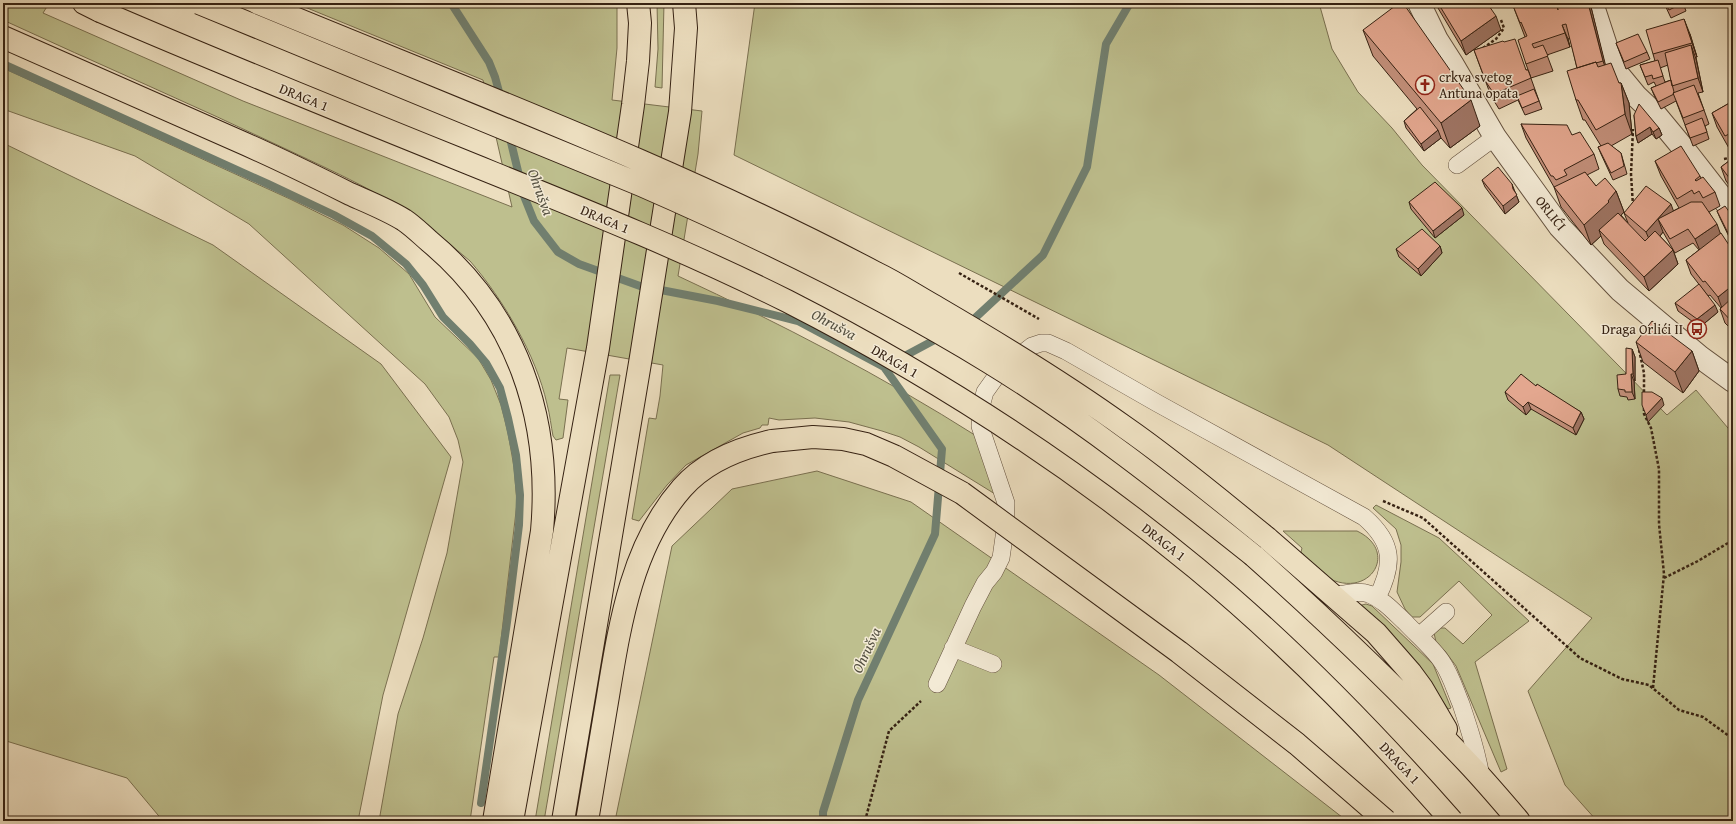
<svg xmlns="http://www.w3.org/2000/svg" width="1736" height="824" viewBox="0 0 1736 824" font-family="'Gentium Book Plus',serif">
<style>
.green{fill:#bebf8e;stroke:#7a7050}
.lines{fill:none;stroke-linecap:round;stroke-linejoin:round}
.stream{stroke:#717f6f;stroke-width:8}
.service-casing{stroke:#64513e;stroke-width:18}
.minor-casing{stroke:#64513e;stroke-width:24}
.tertiary-casing{stroke:#64513e;stroke-width:24}
.trunk-casing{stroke:#362213;stroke-width:24}
.path{stroke:#362213;stroke-width:2.5;stroke-dasharray:3 2;stroke-linecap:butt}
.service{stroke:#f3ead5;stroke-width:17}
.minor{stroke:#f3ead5;stroke-width:22}
.tertiary{stroke:#f3ead5;stroke-width:22}
.trunk{stroke:#ecdebf;stroke-width:22}
.trunk-bridge-casing{stroke:#362213;stroke-width:24;stroke-linecap:butt}
.trunk-bridge{stroke:#ecdebf;stroke-width:22}
.wall{fill:#c3907b;stroke:#362213;fill-rule:evenodd}
.shaded-wall{fill:#9f7564;stroke:#362213}
.building{fill:#e3a78f;stroke:#362213}
.labels{text-anchor:middle;dominant-baseline:central;stroke-width:3;stroke-linejoin:round;paint-order:stroke}
.poi-label{font-size:14px;fill:#362213;stroke:#f3ead5;text-anchor:start}
.street-label{font-size:14px;fill:#362213;stroke:#f3ead5}
.water-label{font-size:15px;font-style:italic;fill:#545041;stroke:#f3ead5}
</style>
<rect width="100%" height="100%" fill="#ecdebf"/>
<filter id="stains"><feTurbulence type="fractalNoise" baseFrequency=".005" numOctaves="4"/><feColorMatrix values="0 0 0 0 .2 0 0 0 0 .09 0 0 0 0 .02 0 0 0 .5 -.17"/></filter>
<radialGradient id="worn" r=".72"><stop offset=".6" stop-color="#630" stop-opacity="0"/><stop offset="1" stop-color="#630" stop-opacity=".3"/></radialGradient>
<path class="green" d="M3 3H43L48 5 43 13 243 101 512 207 483 80 295 3H617V48L612 100 702 111 698 154 678 276C781 324 882 376 978 437L995 494 919 447 900 437 882 431 849 422 815 418 779 420 769 418 768 425H762L760 428 743 433 686 465 667 485 639 521 632 519 649 418 656 419 660 396 663 365 567 348 559 399 568 400 563 438 556 440 553 436C551 426 550 415 547 404 536 355 503 299 470 261 462 254 453 247 445 240 398 200 343 176 288 150 194 105 98 64 3 20Z
M657 3H664L662 88 655 87 658 49Z
M755 3H1319L1332 49 1358 92 1392 128 1422 165 1667 415 1696 390 1733 434V821H1597L1565 785 1528 691 1592 618 1328 445 734 155Z
M3 68 290 199 343 225 379 248 409 274 435 317 478 358 491 380 501 405 508 433 514 467 517 503 499 657H494L470 821H379L398 714 423 638 447 553 463 462 458 440 449 417 425 384 249 224 135 156 3 109Z
M3 143 213 245 381 364 451 457 383 695 358 821H163L127 778 3 740Z
M610 375H620L544 821H535Z
M817 471 911 502 1159 675 1347 821H615L672 546 732 489Z
M1376 505 1439 538 1529 621 1475 662 1507 769 1501 772 1456 666 1445 651 1436 642 1434 633 1439 628H1445L1463 644 1492 615 1459 581 1420 617H1412L1405 609 1397 592 1401 562V545L1396 529 1373 508Z
M1283 531H1357C1399 551 1371 598 1330 579 1321 574 1308 559 1301 552L1302 548Z
M1366 604 1372 606 1433 664 1451 708 1448 709 1424 674 1358 606Z"/>
<g class="lines">
<path class="stream" d="M451 3 489 62 495 77 501 99
M3 64 268 184 334 215 372 236 406 264 423 285 443 317 470 344 486 363 500 388 508 418 516 455 520 495 519 525 507 622 481 803
M509 134 524 196 534 221 558 252 579 264 640 286 718 301 798 321 884 367 942 449 935 534 858 700 823 812V821
M966 323 975 318 1043 255 1087 167 1106 44 1130 3
M899 359 942 336"/>
<g class="service-casing">
<path id="service" d="M1457 165 1495 137
M1333 596C1345 594 1358 590 1369 594 1384 600 1394 612 1405 622 1417 635 1433 648 1442 662 1451 675 1455 690 1461 704 1469 728 1477 752 1481 777
M1419 636 1446 612
M953 648 993 664
M937 684 973 606 985 583 994 572 1001 558 1005 530 1006 503 980 426 982 403 985 392 1000 371 1032 346 1041 343H1048L1066 351 1157 403 1364 517C1394 543 1394 564 1377 598"/>
</g>
<g class="minor-casing">
<path id="minor" d="M1592 3 1610 58 1617 73 1636 96 1655 114 1684 149 1733 212"/>
</g>
<g class="tertiary-casing">
<path id="tertiary" d="M1419 3 1437 40 1453 65 1495 137 1560 227 1620 290 1700 357 1733 381"/>
</g>
<g class="trunk-casing">
<path id="trunk" d="M84 3 100 11
M3 37C80 71 157 105 234 139 273 156 312 175 350 194 368 202 388 210 404 220 413 226 421 234 429 241 517 314 552 418 542 531L494 821
M1267 538 1376 633 1411 673 1422 688 1446 729
M1254 556C1328 622 1399 690 1467 762 1485 781 1502 801 1519 821
M512 821 598 348 633 105 638 61 640 23 638 3
M563 821 641 357 680 112 686 28 684 3
M587 821C594 779 601 738 608 696 620 623 632 545 682 488 705 462 740 448 772 441"/>
</g>
<path class="path" d="M1483 48 1496 39 1504 28 1501 20
M1724 159 1733 157
M1633 206 1631 174 1633 129
M959 273 1039 319
M1638 345 1644 373V393
M1644 408V414L1651 428 1659 469V524L1664 574 1653 688
M1383 501 1423 518 1580 658 1622 679 1649 685 1679 710 1703 717 1733 739
M1664 578 1698 561 1733 540
M865 821 889 731 921 701"/>
<use href="#service" class="service"/>
<use href="#minor" class="minor"/>
<use href="#tertiary" class="tertiary"/>
<use href="#trunk" class="trunk"/>
<g class="trunk-bridge-casing">
<path id="trunk-bridge" d="M199 3 641 185C760 237 878 294 989 362 1082 419 1169 488 1254 556
M258 3C465 89 677 168 876 273 897 283 916 296 936 307 1001 345 1065 384 1126 428 1175 462 1221 501 1267 538
M100 11C218 62 337 110 456 158 567 203 679 247 787 301 932 375 1070 464 1196 568 1288 644 1373 731 1452 821
M772 441 813 437 843 439 866 444 894 456 962 493 1179 652 1297 744 1386 821"/>
</g>
<use href="#trunk-bridge" class="trunk-bridge"/>
</g>
<path class="wall" d="M1435 3H1489L1488 4 1501 30 1466 55Z
M1512 3 1558 8 1590 3 1605 65 1619 83H1621L1629 103 1632 134 1611 146 1621 153 1627 174 1613 180 1601 154 1598 147 1601 146 1585 120H1583L1576 100 1577 68 1570 38 1568 39 1570 47 1547 55 1553 71 1531 78 1526 64 1525 37Z
M1664 3H1683L1686 11 1671 18Z
M1363 30 1480 126 1450 148 1441 138 1424 151 1406 128 1404 121 1417 109 1373 56Z
M1690 34 1697 57H1696L1703 92 1698 93 1709 124 1705 126 1709 139 1693 146 1676 101 1661 109 1654 95 1651 88 1656 86 1654 82 1648 85 1640 65 1655 61 1653 54ZM1668 65 1671 80 1665 82 1660 68Z
M1504 42 1526 70H1528L1542 109 1525 115 1518 100 1499 109 1491 96 1474 50Z
M1616 43 1647 52 1650 59 1626 69Z
M1733 101V149L1730 150 1717 127 1712 113Z
M1634 115 1659 128 1662 135 1656 139 1652 134 1638 143 1636 136Z
M1521 124 1572 135 1594 154 1599 169 1587 175 1596 186 1616 191 1624 212 1621 215 1628 223 1624 213 1673 211 1679 208 1661 176 1655 161 1700 176 1701 178 1715 192 1720 206 1709 212 1720 233 1733 251V331L1725 323 1720 309 1721 308 1710 295 1708 296 1691 274 1686 260 1699 250 1693 243 1675 253 1663 232 1660 236 1673 250 1678 264 1649 291 1604 244 1601 236 1591 245 1561 207 1554 187 1526 138Z
M1733 158V190L1726 181 1721 167Z
M1482 180 1515 192 1519 202 1505 214 1485 187Z
M1409 202 1464 215 1435 238 1411 209Z
M1717 211 1733 217 1732 243 1720 218Z
M1440 246 1442 253 1421 276 1399 257 1396 249Z
M1675 303 1718 312 1700 327 1678 311Z
M1636 342 1692 351 1699 371 1683 393 1643 362Z
M1632 349 1635 357V381H1634L1635 399 1628 400 1627 397 1620 396 1618 389 1626 374Z
M1536 386 1581 412 1584 419 1576 435 1531 409 1526 415 1508 400 1505 392Z"/>
<path class="shaded-wall" d="M1588 3H1590L1608 75 1603 61Z
M1496 16 1501 30 1466 55 1461 41Z
M1684 19 1690 34 1697 57 1692 43Z
M1562 25 1568 39 1570 47 1565 33Z
M1691 45 1696 59 1703 92 1698 78Z
M1621 83 1629 103 1632 134 1625 114Z
M1471 100 1480 126 1450 148 1441 123Z
M1650 127 1652 134 1638 143 1636 136Z
M1659 128 1662 135 1656 139 1653 132Z
M1438 130 1441 138 1424 151 1421 144Z
M1512 184 1519 202 1505 214 1503 206 1513 189Z
M1616 191 1624 212 1616 221 1599 230 1601 236 1591 245 1584 225Z
M1671 204 1676 218 1658 219 1663 232 1652 246 1646 232Z
M1462 208 1464 215 1435 238 1433 231Z
M1717 224 1722 238 1701 253 1695 239Z
M1733 232V242L1732 243 1729 235Z
M1440 246 1442 253 1421 276 1418 269Z
M1673 250 1678 264 1649 291 1644 277Z
M1733 285V303L1723 311 1718 297Z
M1715 305 1718 312 1700 327 1697 319Z
M1632 349 1635 357V381L1633 374Z
M1692 351 1699 371 1683 393 1675 372Z
M1631 374 1634 381 1635 399 1632 392Z
M1662 398 1664 405 1648 422 1646 415Z
M1528 402 1531 409 1526 415 1523 407Z
M1581 412 1584 419 1576 435 1573 428Z"/>
<path class="building" d="M1399 3H1403L1471 100 1441 123 1363 30Z
M1438 3H1487L1496 16 1461 41Z
M1512 3H1556L1558 10 1557 3H1588L1603 61 1596 63V62L1577 68 1566 24 1562 25 1565 33 1532 44 1534 48 1543 45 1548 56 1526 64 1518 40 1527 36 1521 22 1520 23Z
M1665 3H1683L1669 10Z
M1684 19 1692 43 1653 54 1646 30Z
M1638 34 1647 52 1624 62 1616 43Z
M1515 39 1526 70H1528L1531 78 1494 94 1486 82 1474 50 1503 41 1504 42Z
M1691 45 1698 78 1672 86 1665 53Z
M1658 60 1663 76 1653 79 1652 75 1645 77 1640 65Z
M1596 62 1598 67 1611 63 1619 83H1621L1625 114 1596 130 1578 100H1576L1567 71Z
M1671 80 1674 92 1673 93 1674 94 1658 102 1651 88Z
M1694 85 1704 110 1683 118 1673 93Z
M1534 89 1539 101 1522 108 1517 96Z
M1733 101V132L1725 136 1712 113Z
M1639 104 1659 128 1653 132 1650 127 1636 136 1634 115Z
M1420 107 1438 130 1421 144 1404 121Z
M1702 118 1707 132 1690 138 1685 125Z
M1521 124 1567 125 1572 135 1580 132 1594 154 1564 170 1567 175 1556 180 1553 176H1551Z
M1608 143 1621 153 1624 166 1611 173 1598 147Z
M1681 146 1700 176 1695 180 1696 181 1703 177 1715 192 1703 198 1699 191 1694 194 1692 190 1677 199 1655 161Z
M1733 158V183L1721 167Z
M1498 167 1512 184 1513 189 1517 195 1503 206 1482 180Z
M1585 172 1596 186 1605 178 1616 191 1608 201 1609 202 1584 225 1554 187Z
M1435 182 1462 208 1433 231 1409 202Z
M1646 186 1671 204 1646 232 1624 213Z
M1691 202H1702L1717 224 1695 239 1688 229 1670 239 1658 219Z
M1725 206 1733 217V232L1729 235 1717 211Z
M1618 213 1645 241 1655 231 1673 250 1644 277 1599 230Z
M1422 229 1440 246 1418 269 1396 249Z
M1721 233 1733 251V256L1730 258 1733 262V285L1718 297 1705 281 1703 282 1686 260Z
M1699 284 1715 305 1697 319 1675 303Z
M1733 297V323L1720 309Z
M1652 321 1692 351 1675 372 1636 342Z
M1626 348 1632 349 1633 374H1631L1632 392H1625V390L1618 389 1617 375 1626 374Z
M1521 374 1536 386 1537 384 1581 412 1573 428 1528 402 1523 407 1505 392Z
M1642 392H1652L1662 398 1646 415 1642 405Z"/>
<defs>
<g id="church-ring" transform="scale(1)"><circle r="9.5" fill="#f3ead5" stroke="#8f2418" stroke-width="1.5"/><path d="M-1.2-6h2.4v3.5h3.3v2.4h-3.3V6h-2.4V-.1h-3.3v-2.4h3.3Z" fill="#8f2418"/></g>
<g id="bus-ring" transform="scale(1)"><circle r="9.5" fill="#f3ead5" stroke="#8f2418" stroke-width="1.5"/><path d="M-5-6H5V4H4V6H2V4H-2V6H-4V4H-5ZM-3.5-4V0h7V-4ZM-3.5 1.2v1.5H-2V1.2ZM2 1.2v1.5H3.5V1.2Z" fill="#8f2418"/></g>
</defs>
<g fill-rule="evenodd">
<use href="#church-ring" x="1425" y="85"/>
<use href="#bus-ring" x="1697" y="329"/>
</g>
<g class="labels">
<g class="poi-label">
<text x="1439" y="77">crkva svetog<tspan x="1439" dy="16">Antuna opata</tspan></text>
<text x="1683" y="329" text-anchor="end">Draga Orlići II</text>
</g>
<g class="street-label">
<text transform="translate(304 97) rotate(22)">DRAGA 1</text>
<text transform="translate(1551 213) rotate(51)">ORLIĆI</text>
<text transform="translate(605 219) rotate(23)">DRAGA 1</text>
<text transform="translate(895 361) rotate(30)">DRAGA 1</text>
<text transform="translate(1164 542) rotate(38)">DRAGA 1</text>
<text transform="translate(1400 763) rotate(47)">DRAGA 1</text>
</g>
<g class="water-label">
<text transform="translate(541 192) rotate(70)">Ohrušva</text>
<text transform="translate(834 324) rotate(28)">Ohrušva</text>
<text transform="translate(866 650) rotate(-65)">Ohrušva</text>
</g>
</g>
<rect width="1736" height="824" fill="none" stroke="#ecdebf" stroke-width="16"/>
<rect x="4" y="4" width="1728" height="816" fill="none" stroke="#362213" stroke-width="2"/>
<rect x="8" y="8" width="1720" height="808" fill="none" stroke="#362213"/>
<rect width="100%" height="100%" filter="url(#stains)"/>
<rect width="100%" height="100%" fill="url(#worn)"/>
</svg>
